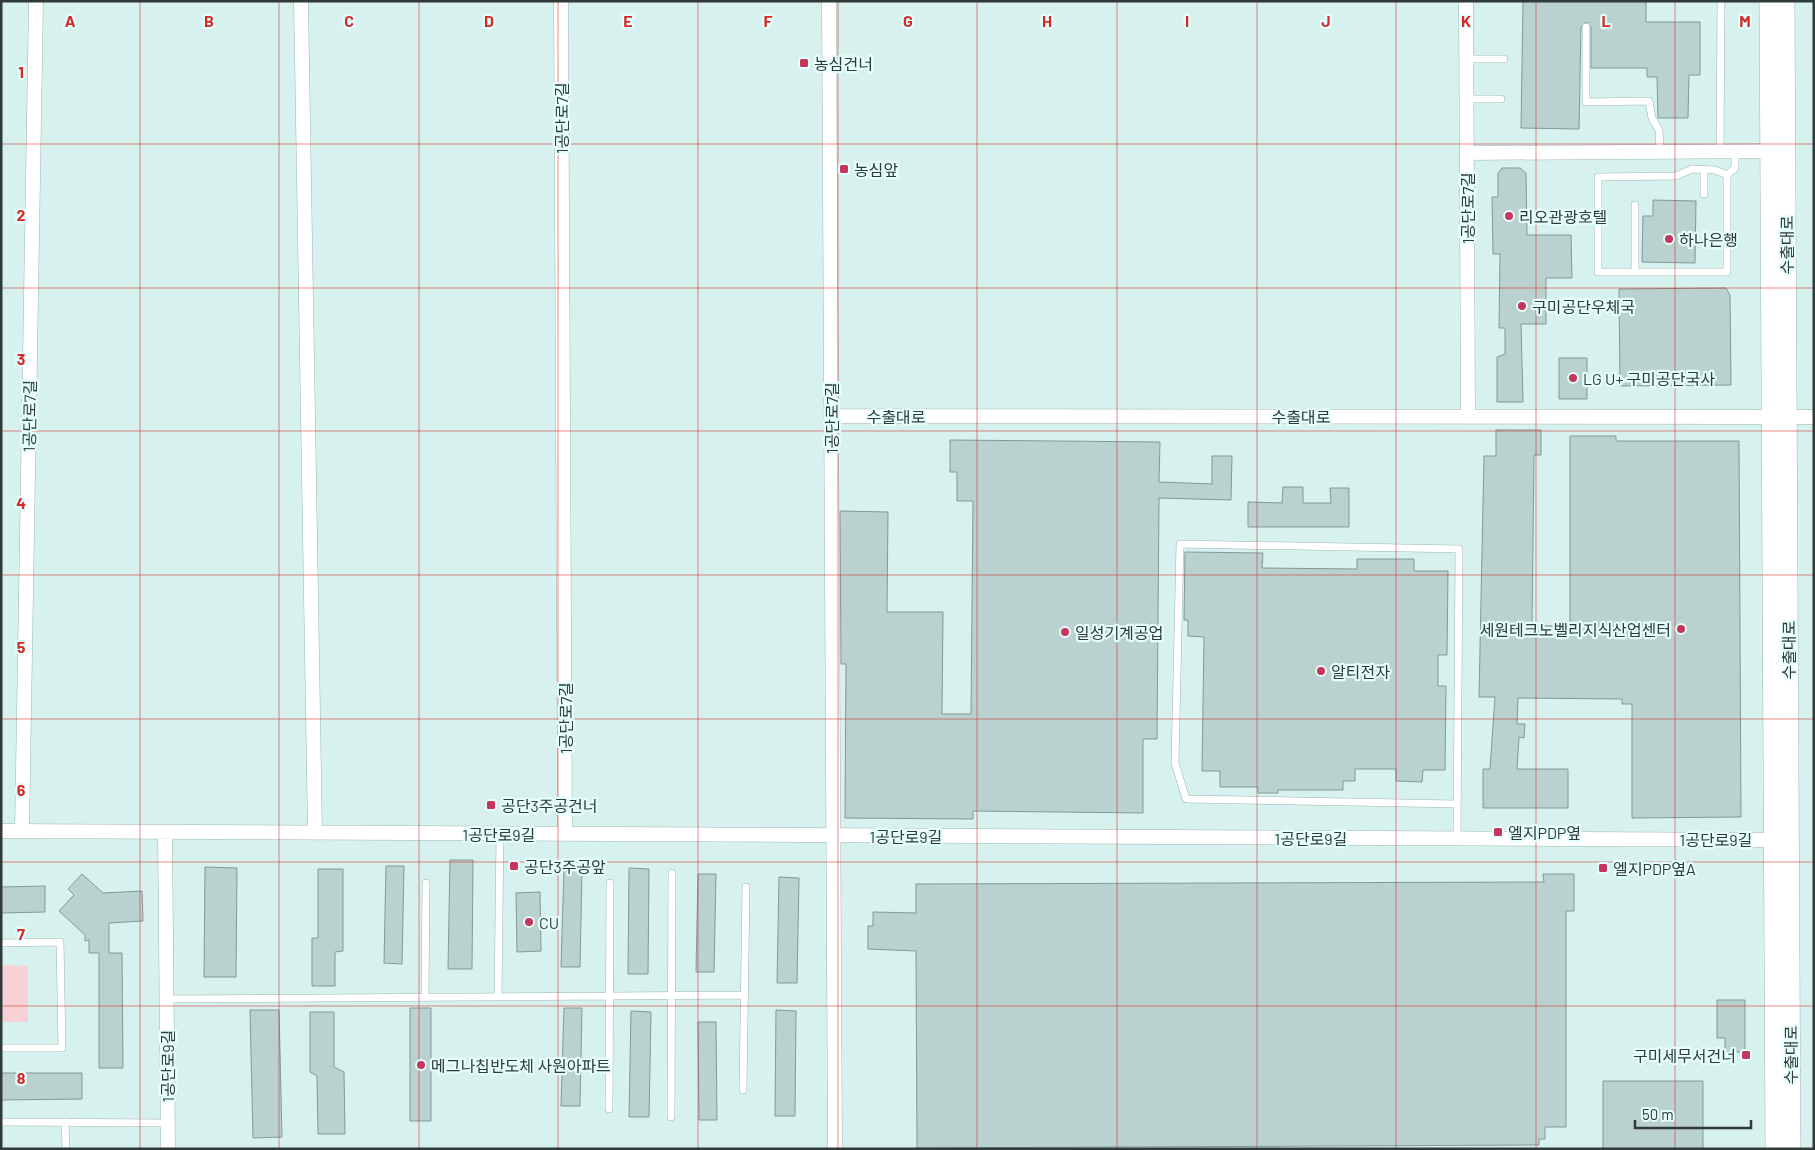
<svg xmlns="http://www.w3.org/2000/svg" width="1815" height="1150" viewBox="0 0 1815 1150" font-family="Barlow,'Noto Sans KR',sans-serif">
<style>
.green{fill:#f7d1d6}
.building{fill:#b9d2cf;stroke:#819997}
.lines{fill:none;stroke-linecap:round;stroke-linejoin:round}
.service-casing{stroke:#9db6b3;stroke-width:8}
.minor-casing{stroke:#9db6b3;stroke-width:15}
.secondary-casing{stroke:#9db6b3;stroke-width:20}
.service{stroke:#fff;stroke-width:7}
.minor{stroke:#fff;stroke-width:14}
.secondary{stroke:#fff;stroke-width:19}
.grid{fill:none;stroke:#d62828;stroke-width:1;stroke-opacity:0.55}
.poi-dot{fill:#c5365d;stroke:#e4fefb;stroke-width:2}
.labels{text-anchor:middle;dominant-baseline:central;stroke-width:4.5;stroke-linejoin:round;paint-order:stroke}
.poi-label{font-size:16px;fill:#303a39;stroke:#e4fefb;text-anchor:start}
.street-label{font-size:16px;fill:#303a39;stroke:#e4fefb}
.grid-label{font-size:16px;text-anchor:middle;font-weight:bold;fill:#d62828;stroke:#e4fefb;stroke-width:4.5;stroke-linejoin:round;paint-order:stroke}
</style>
<rect width="100%" height="100%" fill="#d7f1ee"/>
<path class="green" d="M1 965 28 966V1022H1Z"/>
<path class="building" d="M1523 1H1646V22H1700V75H1689L1688 118H1658L1657 77H1647V68H1591V27L1586 22 1581 27 1579 129 1521 128Z
M1502 168H1520L1526 173 1527 235H1571L1572 278H1546V324H1521L1523 402H1497V357L1505 354V328H1499L1500 254H1493L1492 197H1498V173Z
M1653 200 1696 201 1695 263 1642 262 1643 216H1653Z
M1726 288 1730 295 1731 385 1620 386 1619 289Z
M1559 358H1587V399H1559Z
M1496 430H1541V455H1534L1532 625 1570 627V436H1616V441H1739L1741 817 1632 818V704H1622V699L1518 698 1517 724H1525L1524 738 1519 737 1517 769H1568V808H1483V769H1490L1495 697H1479L1484 456H1496Z
M950 440 1160 442 1159 482 1212 484V456H1232L1231 500 1159 498 1157 739H1143V813L973 811V819L845 818 846 664H841L840 511 888 512 887 612H943L942 714H971L973 501H957V472H950Z
M1283 487H1303V503H1331L1330 488H1349V527H1248V502L1282 503Z
M1185 552 1263 553 1262 568 1357 569V559H1414V571H1448L1447 655H1438V686H1446L1445 770H1423L1422 782 1396 781V769H1355V781H1343V790H1278V793H1258V787H1220V771H1202L1204 637 1188 636V620H1184Z
M450 860H473L472 969H448Z
M386 866H404L402 964 384 963Z
M205 867 237 868 236 977H204Z
M629 868 649 869 648 974H628Z
M318 869H343V951L335 952V986H312V938H318Z
M564 869 582 870 580 967H561Z
M82 874 103 893 142 891 143 921 109 923V953H122L123 1068H99V953H89V940L85 941V935L59 911 74 895 68 889Z
M698 874H716L714 972H696Z
M1543 874H1574V911H1566V1127H1545V1139H1539V1145L917 1148 916 951 868 949V926H873V912L916 913V884L1544 882Z
M779 877 799 878 797 983H777Z
M45 886V912L1 913V887Z
M540 892 541 951 517 952 516 893Z
M1717 1000H1745V1052H1725V1038H1717Z
M410 1008H431V1121H410Z
M564 1008H582L580 1106H561Z
M250 1010H279L282 1137 253 1138Z
M776 1010 796 1011 795 1116H775Z
M631 1011 651 1012 649 1117H629Z
M310 1012H334V1067L344 1072 345 1134H318L317 1076 310 1072Z
M698 1022H716L717 1120H699Z
M1 1073H82V1099L1 1100Z
M1603 1081H1703V1149H1603Z"/>
<g class="lines">
<g class="service-casing">
<path id="service" d="M1586 27V102L1649 101 1652 118 1659 130 1660 152
M1466 59H1504
M1467 99H1501
M1720 151 1721 1
M1704 169V194
M1727 175 1715 170 1692 169 1676 176 1598 177V272H1727V175L1735 168V151
M1635 205V272
M1457 804 1186 799 1175 763 1180 544 1459 549 1457 838
M1 943 60 942 62 1048H1
M498 996 500 834
M425 997 426 883
M167 999 745 995
M743 1090 746 887
M609 1109 610 883
M671 1117 672 873
M1 1122 168 1123
M65 1122 66 1149"/>
</g>
<g class="minor-casing">
<path id="minor" d="M301 1 315 833
M561 1 565 834
M829 1 835 1149
M1466 1 1468 415
M1467 153 1777 151
M831 416 1814 417
M1 831 1781 840
M22 831 36 1
M165 832 168 1149"/>
</g>
<g class="secondary-casing">
<path id="secondary" d="M1769 1 1775 1149
M1785 1 1791 1149"/>
</g>
<use href="#service" class="service"/>
<use href="#minor" class="minor"/>
<use href="#secondary" class="secondary"/>
</g>
<path class="grid" d="M140 1V1149M279 1V1149M419 1V1149M558 1V1149M698 1V1149M838 1V1149M977 1V1149M1117 1V1149M1257 1V1149M1396 1V1149M1536 1V1149M1675 1V1149M1 144H1814M1 288H1814M1 431H1814M1 575H1814M1 719H1814M1 862H1814M1 1006H1814"/>
<g class="poi-dot">
<rect x="799" y="58" width="10" height="10" rx="2.5"/>
<rect x="839" y="164" width="10" height="10" rx="2.5"/>
<circle cx="1509" cy="216" r="5"/>
<circle cx="1669" cy="239" r="5"/>
<circle cx="1522" cy="306" r="5"/>
<circle cx="1573" cy="378" r="5"/>
<circle cx="1681" cy="629" r="5"/>
<circle cx="1065" cy="632" r="5"/>
<circle cx="1321" cy="671" r="5"/>
<rect x="486" y="800" width="10" height="10" rx="2.5"/>
<rect x="1493" y="827" width="10" height="10" rx="2.5"/>
<rect x="509" y="861" width="10" height="10" rx="2.5"/>
<rect x="1598" y="863" width="10" height="10" rx="2.5"/>
<circle cx="529" cy="922" r="5"/>
<rect x="1741" y="1050" width="10" height="10" rx="2.5"/>
<circle cx="421" cy="1065" r="5"/>
</g>
<g class="labels">
<g class="poi-label">
<text x="814" y="63">농심건너</text>
<text x="854" y="169">농심앞</text>
<text x="1519" y="216">리오관광호텔</text>
<text x="1679" y="239">하나은행</text>
<text x="1532" y="306">구미공단우체국</text>
<text x="1583" y="378">LG U+ 구미공단국사</text>
<text x="1671" y="629" text-anchor="end">세원테크노벨리지식산업센터</text>
<text x="1075" y="632">일성기계공업</text>
<text x="1331" y="671">알티전자</text>
<text x="501" y="805">공단3주공건너</text>
<text x="1508" y="832">엘지PDP옆</text>
<text x="524" y="866">공단3주공앞</text>
<text x="1613" y="868">엘지PDP옆A</text>
<text x="539" y="922">CU</text>
<text x="1736" y="1055" text-anchor="end">구미세무서건너</text>
<text x="431" y="1065">메그나칩반도체 사원아파트</text>
</g>
<g class="street-label">
<text transform="translate(561 118) rotate(-90)">1공단로7길</text>
<text transform="translate(1467 208) rotate(-90)">1공단로7길</text>
<text transform="translate(1786 245) rotate(-90)">수출대로</text>
<text transform="translate(29 416) rotate(-89)">1공단로7길</text>
<text x="896" y="416">수출대로</text>
<text x="1301" y="416">수출대로</text>
<text transform="translate(831 418) rotate(-90)">1공단로7길</text>
<text transform="translate(1788 650) rotate(-90)">수출대로</text>
<text transform="translate(565 718) rotate(-90)">1공단로7길</text>
<text x="499" y="834">1공단로9길</text>
<text x="906" y="836">1공단로9길</text>
<text x="1311" y="838">1공단로9길</text>
<text x="1716" y="839">1공단로9길</text>
<text transform="translate(1790 1055) rotate(-90)">수출대로</text>
<text transform="translate(167 1066) rotate(-90)">1공단로9길</text>
</g>
</g>
<g class="grid-label">
<text x="70" y="27">A</text>
<text x="209" y="27">B</text>
<text x="349" y="27">C</text>
<text x="489" y="27">D</text>
<text x="628" y="27">E</text>
<text x="768" y="27">F</text>
<text x="908" y="27">G</text>
<text x="1047" y="27">H</text>
<text x="1187" y="27">I</text>
<text x="1326" y="27">J</text>
<text x="1466" y="27">K</text>
<text x="1606" y="27">L</text>
<text x="1745" y="27">M</text>
<text x="21" y="78">1</text>
<text x="21" y="221">2</text>
<text x="21" y="365">3</text>
<text x="21" y="509">4</text>
<text x="21" y="653">5</text>
<text x="21" y="796">6</text>
<text x="21" y="940">7</text>
<text x="21" y="1084">8</text>
</g>
<rect width="1815" height="1150" fill="none" stroke="#303a39" stroke-width="5"/>
<path d="M1635 1120v8h116v-8" fill="none" stroke="#303a39" stroke-width="2.5"/>
<text x="1642" y="1120" font-size="15" fill="#303a39" stroke="#e4fefb" stroke-width="4" paint-order="stroke">50 m</text>
</svg>
